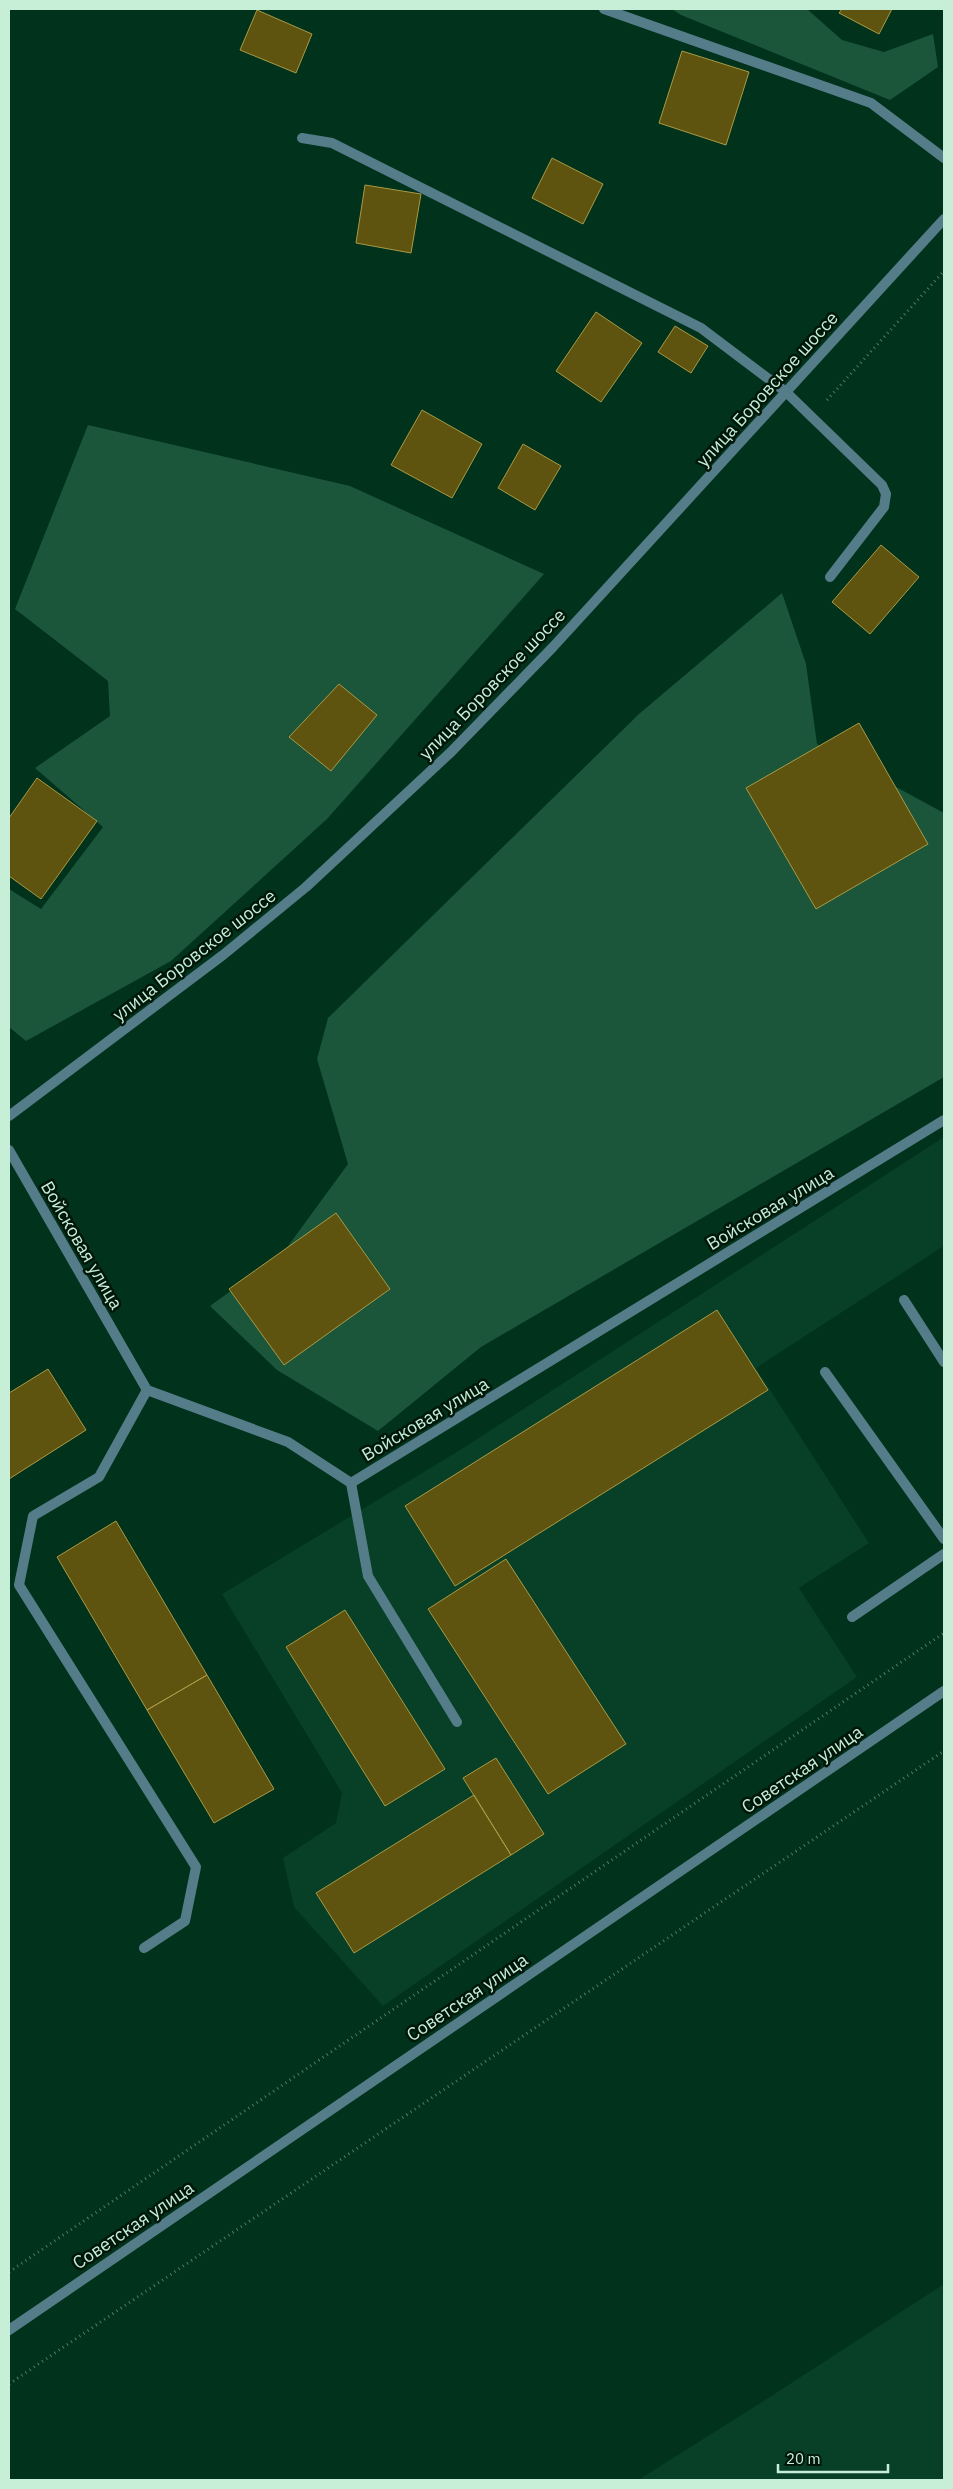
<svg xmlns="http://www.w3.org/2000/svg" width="953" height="2489" viewBox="0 0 953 2489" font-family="'IBM Plex Sans',sans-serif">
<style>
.built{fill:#073f27}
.green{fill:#1b563a}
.building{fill:#5f540f;stroke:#a99a46}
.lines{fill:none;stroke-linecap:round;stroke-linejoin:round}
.path{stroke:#4f7d66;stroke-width:3;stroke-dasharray:1 4;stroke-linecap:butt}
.service{stroke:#557d89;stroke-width:10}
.minor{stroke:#557d89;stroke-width:10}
.tertiary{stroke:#557d89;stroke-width:10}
.labels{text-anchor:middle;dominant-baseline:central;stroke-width:5;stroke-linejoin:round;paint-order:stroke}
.street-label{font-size:18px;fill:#c7efd7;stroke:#00170a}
</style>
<rect width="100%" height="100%" fill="#00321c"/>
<path class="built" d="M944 1137V1246L756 1368 869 1543 799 1588 857 1677 383 2006 294 1907 283 1858 336 1823 342 1793 222 1594 460 1450Z
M944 2284V2480H638L762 2402Z"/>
<path class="green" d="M672 9H807L842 40 884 52 933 34 938 67 890 100 681 15Z
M88 425 350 486 544 574 327 819 171 961 26 1041 9 1027V889L41 909 103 827 35 768 110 716 108 681 15 609Z
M782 593 806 664 817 744 944 813V1077L481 1347 378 1431 277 1370 210 1306 283 1253 348 1164 317 1059 328 1018 639 714Z"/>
<path class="building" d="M842 9H892L879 34 839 13Z
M257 10 312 34 296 73 240 50Z
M682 51 749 72 726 145 659 123Z
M552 158 603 184 583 224 532 198Z
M365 185 421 194 411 253 356 243Z
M596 312 642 343 601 402 556 371Z
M675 326 708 346 691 373 658 352Z
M422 410 482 444 452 498 391 465Z
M523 444 561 466 535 510 498 488Z
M881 545 919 577 870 634 832 602Z
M339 684 377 715 331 771 289 737Z
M859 723 928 844 816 909 746 788Z
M37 778 97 821 41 899 9 876V818Z
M336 1213 390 1289 284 1365 229 1289Z
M717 1310 768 1390 455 1586 405 1506Z
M48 1369 86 1430 9 1479V1393Z
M116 1521 207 1675 147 1710 57 1557Z
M506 1559 626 1744 548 1794 428 1609Z
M345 1610 445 1769 385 1806 286 1647Z
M207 1675 274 1789 214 1823 147 1710Z
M496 1758 544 1834 511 1855 463 1778Z
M474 1795 511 1855 354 1953 316 1893Z"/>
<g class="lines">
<path class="path" d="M827 400 944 271
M9 2272 944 1633
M9 2384 944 1751"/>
<path class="service" d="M604 9 871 103 944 158
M302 138 332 143 701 328 786 392 882 485 886 494 884 507 830 577
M904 1300 944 1362
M825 1372 944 1539
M351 1483 368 1576 457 1722
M852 1617 944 1554
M144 1948 185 1921 196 1867 19 1585 33 1516 99 1477 147 1390"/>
<path class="minor" d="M9 1150 147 1390 288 1442 351 1483 944 1120
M9 2330 944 1691"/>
<path class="tertiary" d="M9 1116 223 955 306 887 451 752 553 647 944 219"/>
</g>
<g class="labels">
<g class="street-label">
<text transform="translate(767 389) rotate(-48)">улица Боровское шоссе</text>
<text transform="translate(492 684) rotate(-46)">улица Боровское шоссе</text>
<text transform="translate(194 955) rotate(-38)">улица Боровское шоссе</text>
<text transform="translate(770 1208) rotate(-31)">Войсковая улица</text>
<text transform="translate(82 1245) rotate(60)">Войсковая улица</text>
<text transform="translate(425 1419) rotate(-31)">Войсковая улица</text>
<text transform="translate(802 1769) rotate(-34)">Советская улица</text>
<text transform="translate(467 1997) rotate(-34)">Советская улица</text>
<text transform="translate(133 2225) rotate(-34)">Советская улица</text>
</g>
</g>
<rect width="953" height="2489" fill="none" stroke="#c7efd7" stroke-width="20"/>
<path d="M778 2464v8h110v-8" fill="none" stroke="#c7efd7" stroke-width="2.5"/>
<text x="786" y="2464" font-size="15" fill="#c7efd7" stroke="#00170a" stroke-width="4" paint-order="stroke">20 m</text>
</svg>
